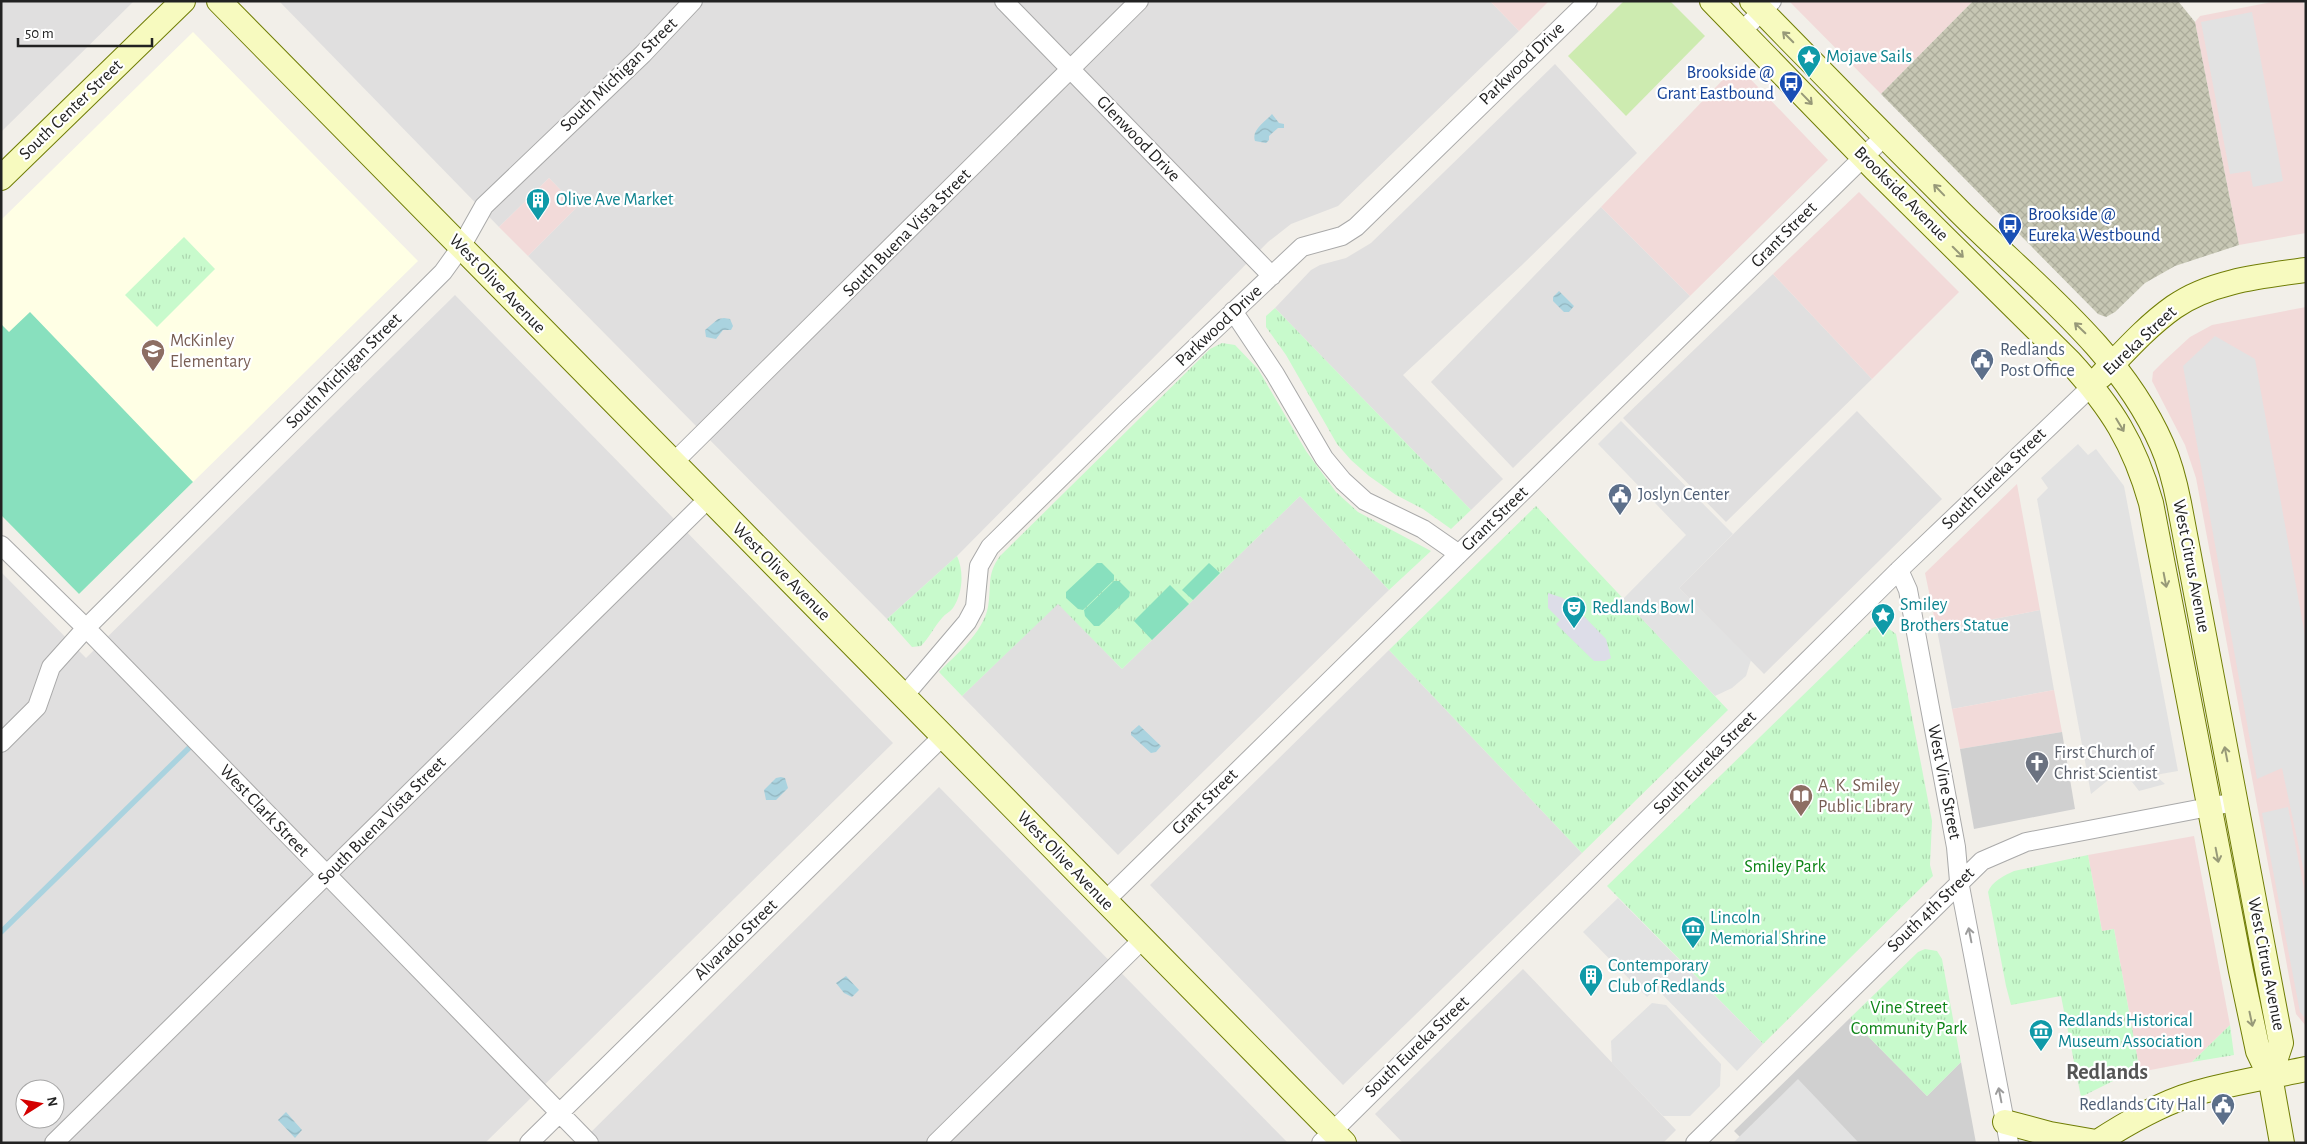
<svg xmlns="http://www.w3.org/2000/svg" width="2307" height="1144" viewBox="0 0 2307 1144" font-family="'Alegreya Sans',sans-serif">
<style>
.residential{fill:#e0dfdf;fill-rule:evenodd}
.commercial{fill:#f2dad9}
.education{fill:#ffffe5}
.religious{fill:#d0d0d0}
.construction{fill:url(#construction-cross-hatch)}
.grass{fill:#cdebb0}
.park{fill:url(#park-tufts)}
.pitch{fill:#88e0be}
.parking{fill:#e2e2e2}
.plaza{fill:#dddde8}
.water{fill:url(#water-waves)}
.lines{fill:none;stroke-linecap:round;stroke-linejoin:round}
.stream{stroke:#aad3df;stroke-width:5.5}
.street-casing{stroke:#a9a9a9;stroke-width:20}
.secondary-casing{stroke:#707d05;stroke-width:26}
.street{stroke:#fff;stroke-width:18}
.secondary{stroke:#f7fabf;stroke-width:24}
.oneway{stroke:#979978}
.oneway2{stroke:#9c9c9c}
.labels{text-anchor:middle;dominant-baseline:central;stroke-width:4.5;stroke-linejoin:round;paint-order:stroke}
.culture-label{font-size:18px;fill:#0d838f;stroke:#fff;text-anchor:start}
.street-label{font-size:18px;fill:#222;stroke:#fff}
.transit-label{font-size:18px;fill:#164399;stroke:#fff;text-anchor:end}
.education-label{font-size:18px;fill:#785e54;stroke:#fff;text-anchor:start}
.service-label{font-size:18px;fill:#4e5e75;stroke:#fff;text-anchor:start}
.worship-label{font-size:18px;fill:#5b616d;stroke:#fff;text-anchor:start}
.park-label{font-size:18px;fill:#0c8416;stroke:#fff}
.district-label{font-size:22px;font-weight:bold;fill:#555;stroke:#fff}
</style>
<defs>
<pattern id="construction-cross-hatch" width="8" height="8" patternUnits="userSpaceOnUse" patternTransform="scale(1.25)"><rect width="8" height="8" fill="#c7c7b4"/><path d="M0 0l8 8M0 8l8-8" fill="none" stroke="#abab9a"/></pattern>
<pattern id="park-tufts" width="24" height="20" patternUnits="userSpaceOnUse" patternTransform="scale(1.25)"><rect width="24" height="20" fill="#c8facc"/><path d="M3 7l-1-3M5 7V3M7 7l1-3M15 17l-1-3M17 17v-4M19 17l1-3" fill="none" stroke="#acd6af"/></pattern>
<pattern id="water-waves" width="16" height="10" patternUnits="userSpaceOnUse" patternTransform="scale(1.25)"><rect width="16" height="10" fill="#aad3df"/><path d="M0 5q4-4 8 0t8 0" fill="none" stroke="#92b5bf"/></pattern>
</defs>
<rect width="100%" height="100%" fill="#f2efe9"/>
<path class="residential" d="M1 1H134L1 132Z
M279 1H1490L1519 31 1338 206 1291 224 1268 242 957 556 887 619 528 256 577 207 549 178 499 227Z
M1555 64 1637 153 1522 265 1403 375 1503 479 1471 510 1275 308 1311 270 1320 265 1346 258 1371 243Z
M1601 207 1690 296 1513 468 1431 382Z
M1773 274 1872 379 1726 522 1623 418Z
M455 295 893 743 485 1143H1V572L86 658ZM25 1089H55V1119H25Z
M1857 411 1942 499 1764 674 1679 588Z
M1300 496 1389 590 1118 855 962 696 1058 603 1122 669Z
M2040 610 2054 690 1952 709 1937 630Z
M1389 650 1582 853 1343 1085 1150 885Z
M939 787 1288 1143H580Z
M1523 969 1676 1130 1663 1143H1403L1375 1114Z"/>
<path class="commercial" d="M1490 1H1549L1519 31Z
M1789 1H1973L1881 94Z
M2277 1H2303L2306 15V233L2239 245 2195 22 2200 16Z
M1737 65 1828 160 1690 296 1601 207Z
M549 178 577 207 528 256 499 227Z
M1859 192 1959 292 1872 379 1773 274Z
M2306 307V1026L2296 1014 2196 478 2185 445 2152 381 2153 372 2165 360 2190 337 2212 325Z
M2017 484 2040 610 1937 630 1925 573Z
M2054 690 2062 732 1960 749 1952 709Z
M2194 836 2230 1025 2192 1062 2140 1072 2114 929 2102 931 2088 855Z"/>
<path class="education" d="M193 32 418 261 79 594 1 515V220Z"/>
<path class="religious" d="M2062 732 2075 809 1974 829 1960 749Z
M1850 1018 1927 1096 1961 1062 1976 1143H1746L1734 1131Z"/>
<path class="construction" d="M1973 1H2178L2195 22 2239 245 2175 266 2145 283 2115 312 2106 317 2098 314 1881 94Z"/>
<path class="grass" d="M1624 1H1670L1705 36 1626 116 1568 56Z"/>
<path class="park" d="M184 237 215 269 157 327 125 295Z
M1275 308 1471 510 1451 529 1423 509 1396 495 1369 476 1351 460 1337 444 1286 355 1266 327V316Z
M1222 343 1235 345 1258 369 1306 451 1336 492 1358 512 1431 551 1389 590 1300 496 1122 669 1058 604 962 696 939 672C956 654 983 633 988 607 992 586 986 575 1000 556L1210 349Z
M1536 506 1728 710 1582 853 1389 650Z
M957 556C964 571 963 593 953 608 950 612 945 614 942 618 934 627 929 638 921 646L912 647 887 619Z
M1877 626H1885L1896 634 1932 821 1930 865 1933 876 1763 1044 1607 886 1872 628Z
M2088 855 2102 931 2114 929 2140 1072 2121 1077 2081 1097 2061 996 2011 1005 2006 986 1988 892C1991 882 2005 875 2014 871Z
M1925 949 1937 951 1942 959 1961 1062 1927 1096 1850 1018 1918 952Z
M2230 1025 2234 1055 2192 1062Z"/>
<path class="pitch" d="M30 312 193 482 79 594 1 515V324L9 332Z
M1097 563H1102L1114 575V580L1083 610 1078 609 1066 598V592Z
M1209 563 1220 573 1193 600 1182 590Z
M1114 581H1119L1130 592 1129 597 1099 626H1094L1085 616 1084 610Z
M1170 585 1189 604 1152 640 1134 621Z"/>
<path class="parking" d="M2252 12 2283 181 2253 187 2250 171 2230 174 2201 22Z
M2215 336 2255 359 2306 641V881L2282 768 2257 779 2183 366Z
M1621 421 1733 534 1679 588 1751 660 1746 676 1732 688 1715 696 1623 599 1686 535 1598 444Z
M2078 444 2088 455 2096 449 2124 486 2178 771 2155 775 2165 784 2139 791 2122 769 2091 794 2037 499 2048 488 2041 478Z
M2288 807 2306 899V1015L2304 1017 2300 1012 2262 813Z
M1618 898 1763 1044 1737 1071 1656 988 1647 997 1583 932Z
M1652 1003 1666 1005 1721 1064 1720 1086 1690 1116H1663L1612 1063 1611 1041Z
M1798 1079 1859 1143H1733L1739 1137Z"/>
<path class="plaza" d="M1548 593 1563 598 1572 604 1606 639 1611 658 1605 661H1594L1556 624 1560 620 1548 608Z"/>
<path class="water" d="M1272 114 1279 123 1284 124V128H1278L1269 136V140L1266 143 1255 141C1251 130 1265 122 1272 114Z
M1559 291 1574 306 1569 312H1564L1553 301V297Z
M724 318 730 319 733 326 731 330H723L716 339 706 337 705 330 718 319Z
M1139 725 1161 746 1156 752 1151 753 1131 735V732Z
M781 777 785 778 788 788 776 800H766L764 790 776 778Z
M846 976 859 990 852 997 844 993 836 983Z
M286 1112 302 1130 295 1138 278 1120Z"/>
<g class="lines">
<path class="stream" d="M1 932 194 743"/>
<g class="street-casing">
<path id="street" d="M1004 1 1272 276
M1742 31 1772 1
M1233 311 1275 374 1324 458 1343 481 1365 501 1423 529 1459 554
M673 463 1139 1
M1 545 86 628 589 1143
M1899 570 1908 590 1956 847 1959 881 2009 1143
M904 696 967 622 975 607 979 566 990 547 1125 414 1302 247 1342 236 1356 227 1588 1
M1 743 37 707 51 667 86 628 443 272 461 247 484 206 643 54 693 1
M1105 901 1885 136
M54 1143 708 499
M529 1143 943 736
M936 1143 1143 939
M1321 1143 1899 570 2092 386
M1695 1143 1982 861 2026 842 2235 802"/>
</g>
<g class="secondary-casing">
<path id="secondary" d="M219 1 1344 1143
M1712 1 1875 169 2070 362C2112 408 2134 443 2151 503L2241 971 2258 1051 2270 1076 2282 1143
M1752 1C1821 72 1890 142 1960 212 2031 283 2120 349 2162 445 2170 463 2175 483 2179 503L2281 1043 2270 1076
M1 178 183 1
M2101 376C2124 352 2147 326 2174 307 2211 281 2262 276 2306 270
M2005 1122 2050 1134 2096 1142
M2096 1143C2127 1123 2161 1103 2196 1093 2232 1083 2269 1077 2306 1069"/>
</g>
<use href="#street" class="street"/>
<use href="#secondary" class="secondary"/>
</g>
<defs><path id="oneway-shaft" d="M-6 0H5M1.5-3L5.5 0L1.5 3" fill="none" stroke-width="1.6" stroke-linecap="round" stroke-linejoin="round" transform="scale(1.25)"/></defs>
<g class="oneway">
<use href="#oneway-shaft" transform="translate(1788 37) rotate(-135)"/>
<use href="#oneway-shaft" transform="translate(1807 99) rotate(46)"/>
<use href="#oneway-shaft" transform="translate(1939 190) rotate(-134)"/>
<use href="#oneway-shaft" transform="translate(1958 252) rotate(45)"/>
<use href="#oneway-shaft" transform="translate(2080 328) rotate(-136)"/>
<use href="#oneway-shaft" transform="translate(2120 425) rotate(59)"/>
<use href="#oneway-shaft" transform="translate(2165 580) rotate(79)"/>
<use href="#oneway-shaft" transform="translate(2226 754) rotate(-101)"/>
<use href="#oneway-shaft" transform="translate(2217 855) rotate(79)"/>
<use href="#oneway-shaft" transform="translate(2251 1019) rotate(78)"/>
</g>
<g class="oneway2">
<use href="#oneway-shaft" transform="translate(1970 935) rotate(-101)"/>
<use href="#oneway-shaft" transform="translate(2000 1095) rotate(-101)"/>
</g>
<defs>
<g id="sight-pin" transform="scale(1.25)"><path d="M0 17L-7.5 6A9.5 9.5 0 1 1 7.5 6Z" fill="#0f9aa8" stroke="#fff"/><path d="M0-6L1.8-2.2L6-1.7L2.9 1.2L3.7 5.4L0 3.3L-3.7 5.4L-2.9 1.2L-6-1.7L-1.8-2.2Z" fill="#fff"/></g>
<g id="bus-pin" transform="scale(1.25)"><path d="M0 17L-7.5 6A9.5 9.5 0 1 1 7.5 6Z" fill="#1a4fb4" stroke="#fff"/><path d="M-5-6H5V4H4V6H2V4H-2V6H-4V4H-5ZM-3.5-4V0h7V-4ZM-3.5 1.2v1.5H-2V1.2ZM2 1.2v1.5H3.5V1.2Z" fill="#fff"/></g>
<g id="building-pin" transform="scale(1.25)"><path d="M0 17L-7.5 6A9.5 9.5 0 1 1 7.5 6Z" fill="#0f9aa8" stroke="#fff"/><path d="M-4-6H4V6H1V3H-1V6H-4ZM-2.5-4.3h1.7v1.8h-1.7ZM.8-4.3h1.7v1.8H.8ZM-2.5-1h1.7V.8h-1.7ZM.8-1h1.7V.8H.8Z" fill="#fff"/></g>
<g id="school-pin" transform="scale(1.25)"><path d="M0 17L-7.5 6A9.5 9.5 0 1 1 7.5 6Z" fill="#8d6e63" stroke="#fff"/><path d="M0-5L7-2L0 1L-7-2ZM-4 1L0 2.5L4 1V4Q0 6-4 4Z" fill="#fff"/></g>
<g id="civic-pin" transform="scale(1.25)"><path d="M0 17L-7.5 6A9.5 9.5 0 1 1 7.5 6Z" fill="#5c6f8a" stroke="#fff"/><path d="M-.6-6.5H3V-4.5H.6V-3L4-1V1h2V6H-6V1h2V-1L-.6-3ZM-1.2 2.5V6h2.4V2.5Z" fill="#fff"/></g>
<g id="theatre-pin" transform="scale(1.25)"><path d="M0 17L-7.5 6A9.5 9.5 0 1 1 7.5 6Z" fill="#0f9aa8" stroke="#fff"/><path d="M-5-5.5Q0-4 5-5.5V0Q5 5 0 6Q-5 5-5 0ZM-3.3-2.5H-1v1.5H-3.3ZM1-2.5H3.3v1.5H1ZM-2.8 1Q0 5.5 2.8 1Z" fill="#fff"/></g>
<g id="church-pin" transform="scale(1.25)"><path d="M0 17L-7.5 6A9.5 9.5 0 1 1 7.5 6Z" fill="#6b7280" stroke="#fff"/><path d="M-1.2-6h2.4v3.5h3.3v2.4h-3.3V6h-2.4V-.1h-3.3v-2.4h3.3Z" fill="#fff"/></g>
<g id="library-pin" transform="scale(1.25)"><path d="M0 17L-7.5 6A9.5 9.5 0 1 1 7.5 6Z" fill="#8d6e63" stroke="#fff"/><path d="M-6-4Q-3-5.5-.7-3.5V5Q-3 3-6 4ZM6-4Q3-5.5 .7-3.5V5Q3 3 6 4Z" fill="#fff"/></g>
<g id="museum-pin" transform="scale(1.25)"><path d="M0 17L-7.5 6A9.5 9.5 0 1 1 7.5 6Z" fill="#0f9aa8" stroke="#fff"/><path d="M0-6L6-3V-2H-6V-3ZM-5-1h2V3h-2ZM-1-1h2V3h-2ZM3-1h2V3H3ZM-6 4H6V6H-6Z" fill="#fff"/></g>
</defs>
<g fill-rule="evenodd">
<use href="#sight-pin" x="1809" y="57"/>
<use href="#bus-pin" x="1791" y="83"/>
<use href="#building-pin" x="538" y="200"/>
<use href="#bus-pin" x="2010" y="225"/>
<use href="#school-pin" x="153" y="351"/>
<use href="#civic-pin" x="1982" y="360"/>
<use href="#civic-pin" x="1620" y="495"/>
<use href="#theatre-pin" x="1574" y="608"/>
<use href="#sight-pin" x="1883" y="615"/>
<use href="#church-pin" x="2037" y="763"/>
<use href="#library-pin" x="1801" y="796"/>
<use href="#museum-pin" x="1693" y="928"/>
<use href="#building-pin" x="1591" y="976"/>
<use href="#museum-pin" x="2041" y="1031"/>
<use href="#civic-pin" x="2223" y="1105"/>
</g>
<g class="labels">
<g class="culture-label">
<text x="1826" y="57">Mojave Sails</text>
<text x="556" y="200">Olive Ave Market</text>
<text x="1900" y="605">Smiley<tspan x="1900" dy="21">Brothers Statue</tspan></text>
<text x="1592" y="608">Redlands Bowl</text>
<text x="1710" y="918">Lincoln<tspan x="1710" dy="21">Memorial Shrine</tspan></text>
<text x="1608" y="966">Contemporary<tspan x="1608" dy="21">Club of Redlands</tspan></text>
<text x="2058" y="1021">Redlands Historical<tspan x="2058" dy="21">Museum Association</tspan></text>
</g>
<g class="street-label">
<text transform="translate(1522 64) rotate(-44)">Parkwood Drive</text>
<text transform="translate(619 75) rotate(-44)">South Michigan Street</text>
<text transform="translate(71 110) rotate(-44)">South Center Street</text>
<text transform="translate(1138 139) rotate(46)">Glenwood Drive</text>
<text transform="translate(1901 194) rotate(45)">Brookside Avenue</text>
<text transform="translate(907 233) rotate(-45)">South Buena Vista Street</text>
<text transform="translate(1784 235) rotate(-45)">Grant Street</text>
<text transform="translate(497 284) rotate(46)">West Olive Avenue</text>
<text transform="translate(1219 326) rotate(-43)">Parkwood Drive</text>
<text transform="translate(2140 341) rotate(-43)">Eureka Street</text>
<text transform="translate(344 371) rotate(-45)">South Michigan Street</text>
<text transform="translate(1994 479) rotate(-44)">South Eureka Street</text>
<text transform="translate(1495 519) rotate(-44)">Grant Street</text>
<text transform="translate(2191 566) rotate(79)">West Citrus Avenue</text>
<text transform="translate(781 572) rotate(45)">West Olive Avenue</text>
<text transform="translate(1705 763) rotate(-45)">South Eureka Street</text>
<text transform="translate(1944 782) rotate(79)">West Vine Street</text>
<text transform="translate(1205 802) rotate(-45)">Grant Street</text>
<text transform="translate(264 811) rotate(46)">West Clark Street</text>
<text transform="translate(382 821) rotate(-45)">South Buena Vista Street</text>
<text transform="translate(1065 861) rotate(46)">West Olive Avenue</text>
<text transform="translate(1931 910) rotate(-44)">South 4th Street</text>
<text transform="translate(736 940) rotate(-44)">Alvarado Street</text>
<text transform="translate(2266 964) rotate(79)">West Citrus Avenue</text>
<text transform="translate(1417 1047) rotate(-44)">South Eureka Street</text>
</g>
<g class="transit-label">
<text x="1774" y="73">Brookside @<tspan x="1774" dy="21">Grant Eastbound</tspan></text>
<text x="2028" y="215" text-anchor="start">Brookside @<tspan x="2028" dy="21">Eureka Westbound</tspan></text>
</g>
<g class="education-label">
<text x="170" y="341">McKinley<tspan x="170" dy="21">Elementary</tspan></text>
<text x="1818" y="786">A. K. Smiley<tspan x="1818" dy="21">Public Library</tspan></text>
</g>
<g class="service-label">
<text x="2000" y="350">Redlands<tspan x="2000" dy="21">Post Office</tspan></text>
<text x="1638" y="495">Joslyn Center</text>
<text x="2206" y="1105" text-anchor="end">Redlands City Hall</text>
</g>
<g class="worship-label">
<text x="2054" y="753">First Church of<tspan x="2054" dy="21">Christ Scientist</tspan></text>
</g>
<g class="park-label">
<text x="1785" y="867">Smiley Park</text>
<text x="1909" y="1008">Vine Street<tspan x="1909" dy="21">Community Park</tspan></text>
</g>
<g class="district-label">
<text x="2107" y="1072">Redlands</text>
</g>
</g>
<rect width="2307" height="1144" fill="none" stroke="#222222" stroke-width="5"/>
<g transform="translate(40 1104) rotate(79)"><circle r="24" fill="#ffffff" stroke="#a7a7a7"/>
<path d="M0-4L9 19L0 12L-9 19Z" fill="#d40000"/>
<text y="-8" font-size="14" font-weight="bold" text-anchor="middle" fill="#222222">N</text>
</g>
<path d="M18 38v8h134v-8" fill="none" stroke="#222222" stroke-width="2.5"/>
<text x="25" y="38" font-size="15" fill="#222222" stroke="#ffffff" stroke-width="4" paint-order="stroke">50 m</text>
</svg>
